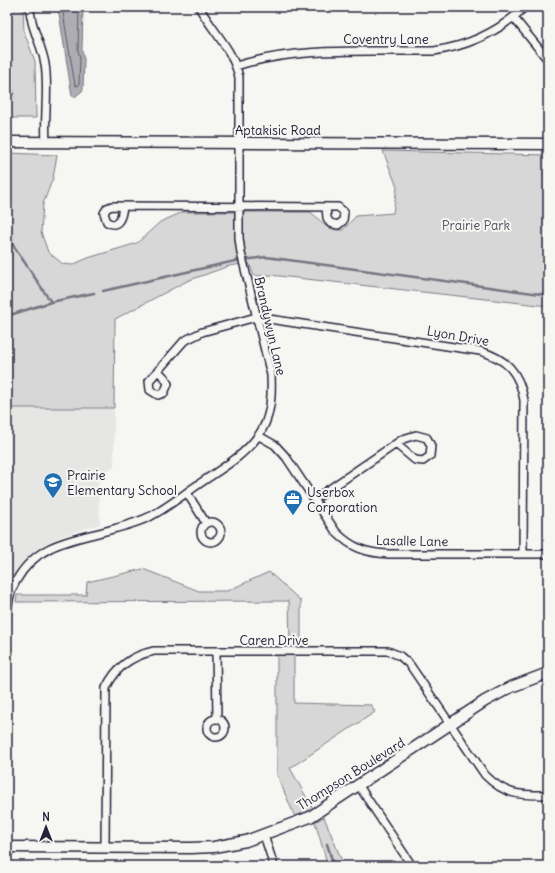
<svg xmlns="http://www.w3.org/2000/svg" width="555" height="873" viewBox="0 0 555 873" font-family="Delius,sans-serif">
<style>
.built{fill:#e6e6e4}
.green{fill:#d7d7d7;stroke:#7c7c89}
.water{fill:#adadb3;stroke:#757583}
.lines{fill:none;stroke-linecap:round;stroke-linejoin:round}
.shore{stroke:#5a5a6b;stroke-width:1}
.stream{stroke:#757583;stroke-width:2.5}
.street-casing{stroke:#22223b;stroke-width:10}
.secondary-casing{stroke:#22223b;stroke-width:13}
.street{stroke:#f6f6f2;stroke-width:7}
.secondary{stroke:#f6f6f2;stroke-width:10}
.labels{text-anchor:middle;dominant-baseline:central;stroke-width:4;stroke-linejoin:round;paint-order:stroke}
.street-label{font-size:13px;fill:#22223b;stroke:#f6f6f2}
.park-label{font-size:13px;fill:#4f4f62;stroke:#f6f6f2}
.poi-label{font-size:13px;fill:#22223b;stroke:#f6f6f2;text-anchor:start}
</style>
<rect width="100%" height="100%" fill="#f6f6f2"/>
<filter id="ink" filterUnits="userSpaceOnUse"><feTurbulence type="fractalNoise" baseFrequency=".025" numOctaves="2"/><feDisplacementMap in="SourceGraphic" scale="8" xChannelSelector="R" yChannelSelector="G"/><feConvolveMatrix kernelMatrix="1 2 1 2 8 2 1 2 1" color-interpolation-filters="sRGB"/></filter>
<g filter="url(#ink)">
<path class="built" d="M7 408H114V467L98 475 100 524 59 537 37 549 18 568 7 590Z"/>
<path class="green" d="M7 7H23L24 32 35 61 36 118H7Z
M383 151 548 155V306L270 275 254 276 249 263 229 266 187 281 115 319 114 408H7V153L57 155 53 178 43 204 41 232 48 252 63 264 72 265 88 258 137 243 160 222 183 212H310C324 221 323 231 343 230L356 216 393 213 397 187Z
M143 569 199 591H227L269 572 301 601V646H290L289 601 16 602 17 595H86L87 582Z
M294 655V703L371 705 375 712 290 768 313 809 295 817 277 775V655Z
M324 817 344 866H328L315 822Z"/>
<path class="water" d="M58 7H83L82 51 84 59 83 90 75 97 72 96Z
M7 58 14 94 7 100Z"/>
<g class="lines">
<path class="shore" d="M62 7 75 85 77 86 79 85 80 57 78 51 79 7"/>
<path class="stream" d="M7 236 51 302
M103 291 235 261 266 257 548 295
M7 316 51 302 94 293
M327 844 334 866"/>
<g class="street-casing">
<path id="street" d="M30 7C30 28 42 44 45 64 49 89 44 116 46 142
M514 18 548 60
M236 66C300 46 368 52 434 51 468 46 500 31 525 7
M123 206C122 216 119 229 107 222L104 213 107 208 112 206 338 207 344 212 343 221 338 225 330 223 327 218 326 207
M158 371 165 378 168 384 164 393 158 395 150 390 149 381 184 341 202 332 256 317 480 351C507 359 519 372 524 400L523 554
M259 436 275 445 286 457 336 532C352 548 366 553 389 554H548
M187 493 206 523
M315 499 403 439 416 435 427 438 431 446 430 456 423 461 415 460 396 444
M201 532a10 10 0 1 1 20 0a10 10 0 1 1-20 0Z
M216 651 217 719
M7 683C7 653 1 606 16 581 39 540 77 540 117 528 128 525 141 521 151 516 168 507 184 494 199 484 219 470 243 457 258 436 271 419 272 396 271 375L241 253 239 238V77C232 48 213 32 199 7
M207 728a9 9 0 1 1 18 0a9 9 0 1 1-18 0Z
M359 786 412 866
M264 835 274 866
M105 848 106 688C116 667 131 656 154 651H388L400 656 410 665 485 775C506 796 520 795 548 795"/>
</g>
<g class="secondary-casing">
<path id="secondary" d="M7 142 548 144
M7 847 191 848 214 847 246 841 310 817 485 701 511 687 548 673"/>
</g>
<use href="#street" class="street"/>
<use href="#secondary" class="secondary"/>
</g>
</g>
<defs>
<g id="school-pin" transform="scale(1)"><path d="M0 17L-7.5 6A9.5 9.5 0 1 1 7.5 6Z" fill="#1f6fb2" stroke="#f6f6f2"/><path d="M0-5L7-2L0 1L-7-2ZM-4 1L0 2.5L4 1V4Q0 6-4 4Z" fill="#fff"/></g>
<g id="office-pin" transform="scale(1)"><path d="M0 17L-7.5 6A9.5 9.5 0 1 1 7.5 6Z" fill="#1f6fb2" stroke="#f6f6f2"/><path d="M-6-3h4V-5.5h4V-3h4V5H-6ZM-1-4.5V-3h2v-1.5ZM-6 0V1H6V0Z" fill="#fff"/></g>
</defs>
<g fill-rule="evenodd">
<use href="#school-pin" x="53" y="482"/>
<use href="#office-pin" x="293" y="499"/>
</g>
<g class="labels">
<g class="street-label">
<text x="386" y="39">Coventry Lane</text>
<text x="278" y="130">Aptakisic Road</text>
<text transform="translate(270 326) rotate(77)">Brandywyn Lane</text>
<text transform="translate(458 336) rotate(10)">Lyon Drive</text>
<text transform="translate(412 541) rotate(1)">Lasalle Lane</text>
<text x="274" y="640">Caren Drive</text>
<text transform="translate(351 774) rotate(-32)">Thompson Boulevard</text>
</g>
<g class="park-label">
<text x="476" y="225">Prairie Park</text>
</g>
<g class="poi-label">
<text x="67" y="475">Prairie<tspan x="67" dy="15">Elementary School</tspan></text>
<text x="307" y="492">Userbox<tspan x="307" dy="15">Corporation</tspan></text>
</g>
</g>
<rect width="555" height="873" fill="none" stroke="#f6f6f2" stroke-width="24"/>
<rect x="12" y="12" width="531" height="849" fill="none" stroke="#22223b" stroke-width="1.5" filter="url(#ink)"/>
<g transform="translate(46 827)" stroke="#f6f6f2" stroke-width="3" paint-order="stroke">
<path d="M0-3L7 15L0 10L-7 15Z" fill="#22223b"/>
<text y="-6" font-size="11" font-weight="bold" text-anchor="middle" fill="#22223b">N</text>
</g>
</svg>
